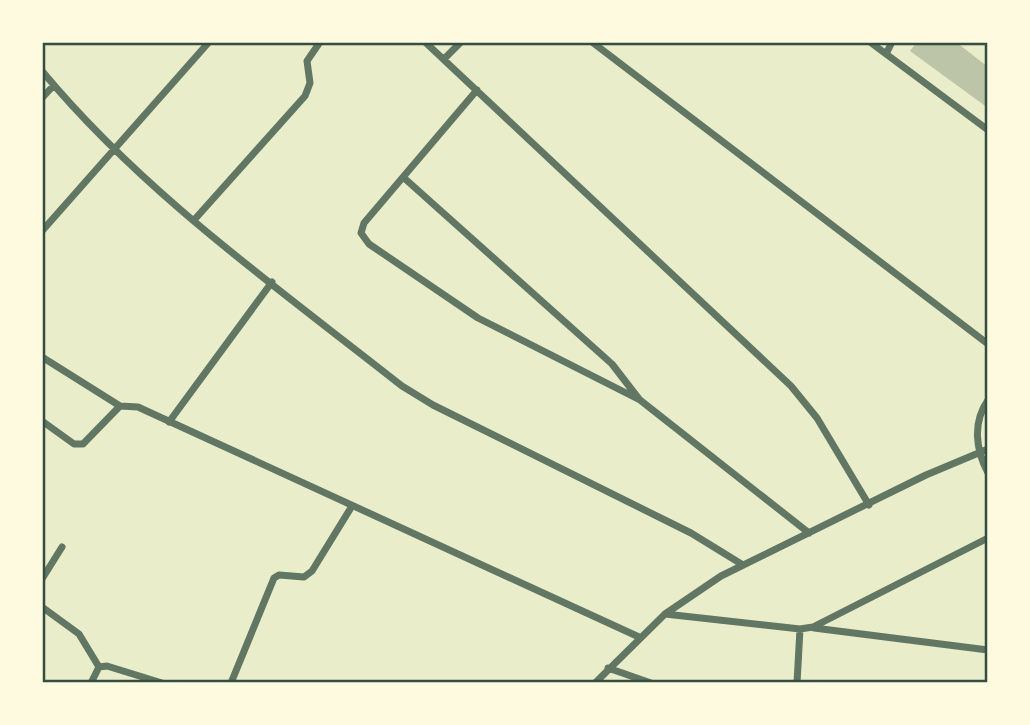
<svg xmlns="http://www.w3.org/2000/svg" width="1030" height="725" viewBox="0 0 1030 725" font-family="Figtree,sans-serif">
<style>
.building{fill:#bcc5a7}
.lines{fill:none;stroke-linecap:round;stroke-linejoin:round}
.minor{stroke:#617663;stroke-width:7}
.neatline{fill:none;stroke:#344e41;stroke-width:2.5}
</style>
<rect width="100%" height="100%" fill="#e9edc9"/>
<path class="building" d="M917 42H956L988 67V108L910 51Z"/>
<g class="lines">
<path class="minor" d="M425 42 791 386 817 418 869 505
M592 42 988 344
M870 42 988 130
M886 54 892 42
M444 59 461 42
M42 71C143 193 278 288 402 386L433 405 691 533 743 565
M477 90 364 223 361 233 369 244 478 318 640 400 809 533
M42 98 54 85
M403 177 612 364 639 399
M195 219 305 96 310 83 307 61 320 42
M42 231 209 42
M42 357 120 406
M988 400C972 423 976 450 988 473
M42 421 74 444H83L120 406 138 407 639 637
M169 422 272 282
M42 579 62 547
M42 607 79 634 99 667
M665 614 800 629 813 627 988 538
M814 628 988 650
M608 668 651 683
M91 683 99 667 107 666 162 683
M231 683 274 578 279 575 304 577 312 571 352 506
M595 683 665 614 721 576 926 475 988 449
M797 683 800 629"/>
</g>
<rect width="1030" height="725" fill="none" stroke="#fefae0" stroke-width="88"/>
<rect x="44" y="44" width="942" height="637" class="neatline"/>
</svg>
